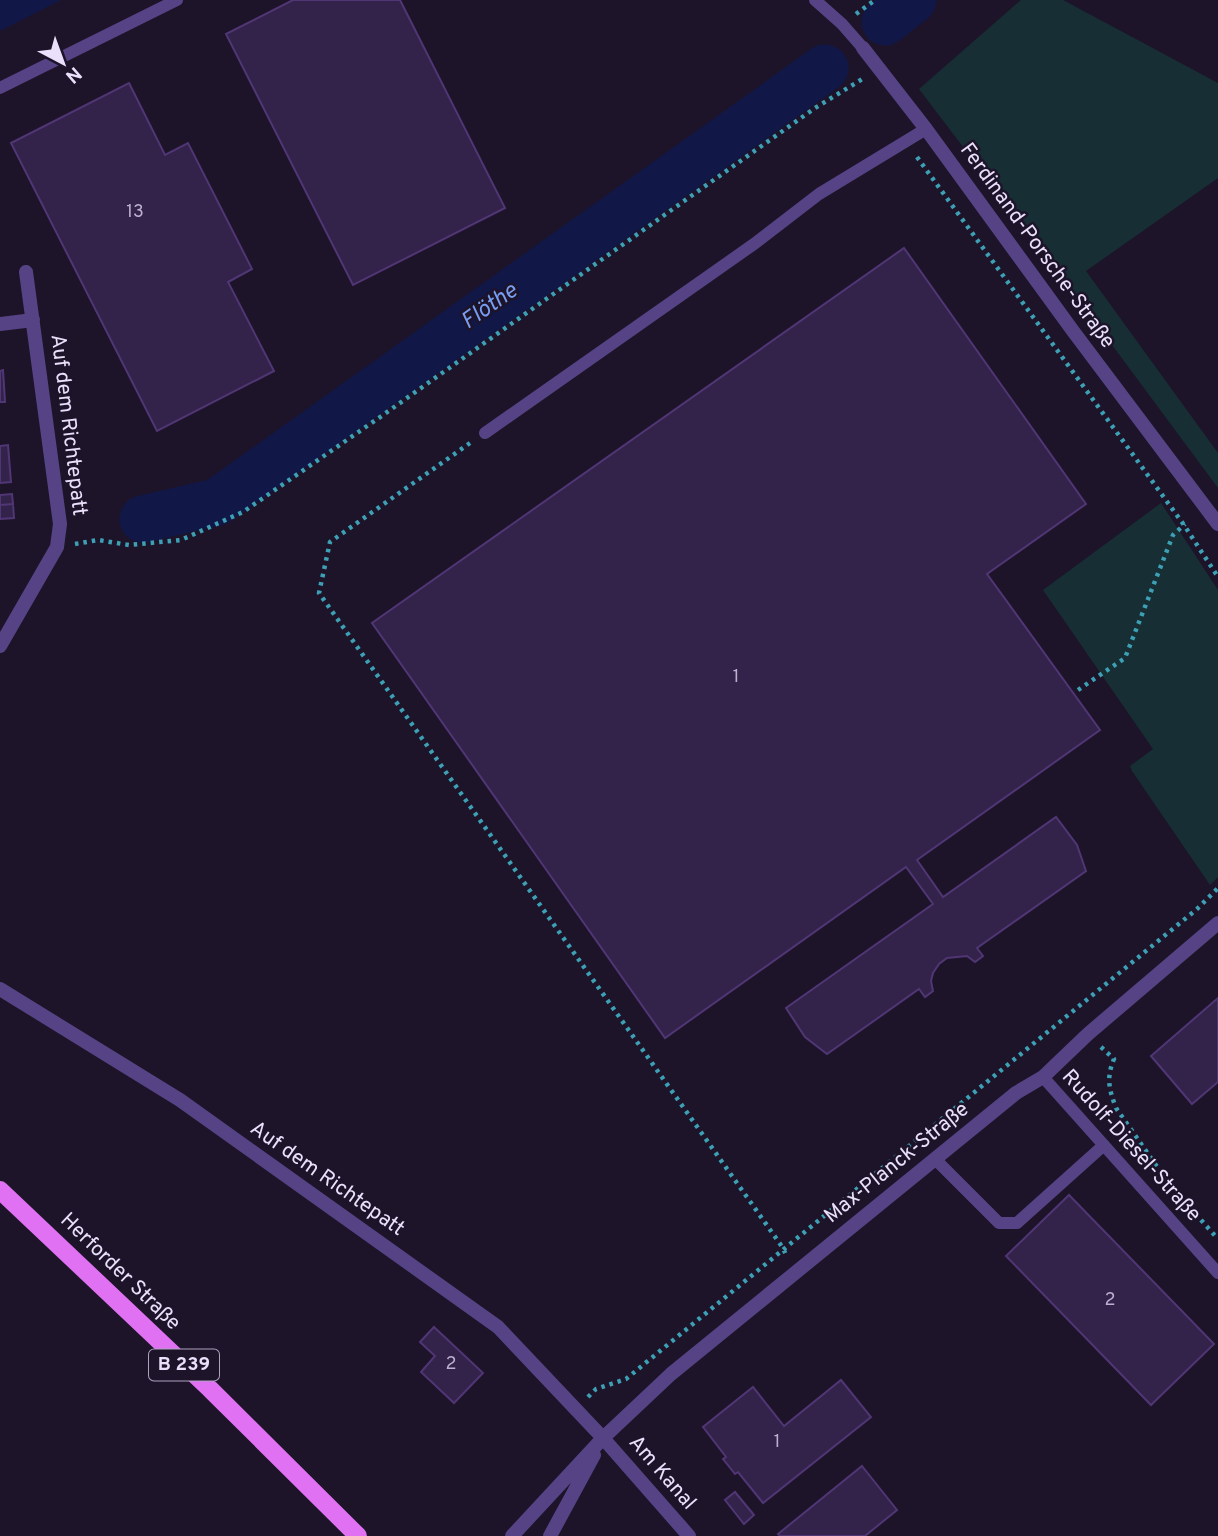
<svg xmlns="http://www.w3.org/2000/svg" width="1218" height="1536" viewBox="0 0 1218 1536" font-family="Overpass,sans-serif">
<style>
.green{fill:#172e34}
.water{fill:#111847}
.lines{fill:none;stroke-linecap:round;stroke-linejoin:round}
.river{stroke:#111847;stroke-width:47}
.building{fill:#33224a;stroke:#503674;stroke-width:2}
.path{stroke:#3da0b4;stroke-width:4.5;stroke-dasharray:3.5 5;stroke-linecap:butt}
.service{stroke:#554385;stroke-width:12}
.minor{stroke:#554385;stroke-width:14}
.primary{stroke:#df71f2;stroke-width:18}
.labels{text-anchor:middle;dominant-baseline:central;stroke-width:5;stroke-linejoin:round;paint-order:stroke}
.number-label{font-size:18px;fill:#bcb0d0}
.shield{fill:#1d142a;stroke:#aca3bd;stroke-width:2}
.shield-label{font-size:19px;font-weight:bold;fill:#eae0fc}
.street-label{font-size:21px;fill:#eae0fc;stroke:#1d142a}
.water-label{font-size:23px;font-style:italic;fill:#789ef3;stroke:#1d142a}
</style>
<rect width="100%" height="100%" fill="#1d142a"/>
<path class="green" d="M1021 0H1063L1218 83V178L1086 271 1218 453V488L1058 272 919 89Z
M1161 503 1218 590V877L1210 885 1132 771 1130 766 1153 749 1043 590Z"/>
<path class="water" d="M0 0H61L0 31Z"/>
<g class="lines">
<path class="river" d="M885 22 913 0
M143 519 217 502 825 68"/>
</g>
<path class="building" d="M293 0H400L505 208 353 285 226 34Z
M129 83 165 155 188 143 252 269 228 282 274 371 157 431 11 143Z
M904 248 1086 504 987 574 1100 730 917 860 943 897 1056 817 1077 845 1086 871 977 948 983 956 975 962 967 956 947 958 939 964 933 973 931 981 933 991 925 997 919 989 827 1054 805 1037 786 1008 933 904 906 867 665 1038 372 623Z
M3 370 5 402H0V371Z
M8 445 11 482 0 483V446Z
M12 494 13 504 0 505V495Z
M13 504 14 518 0 519V505Z
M1218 998V1082L1192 1104 1151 1056Z
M1069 1195 1214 1344 1151 1405 1006 1256Z
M434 1327 483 1373 454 1403 421 1372 435 1356 420 1342Z
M841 1380 871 1417 763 1503 738 1472 735 1474 723 1459 726 1457 703 1427 753 1387 784 1426Z
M862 1466 897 1510 865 1536H780L778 1534Z
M735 1492 754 1515 744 1524 725 1500Z"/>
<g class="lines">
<path class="path" d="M856 14 875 0
M917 157 1184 525 1218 577
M470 443 330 542 319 593 783 1248 786 1255
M75 544 98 540 129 545 181 540 243 512 383 415 815 108 864 78
M1078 690 1125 658 1173 535 1185 524
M1101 1047 1114 1059C1106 1078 1109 1089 1116 1108L1174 1191
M1201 1220 1218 1239
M588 1397 596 1389 626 1379 1197 909 1218 888"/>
<path class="service" d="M815 0 842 24 863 48
M0 88 177 0
M485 433 754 244 819 194 926 129
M1043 1077 1218 1273
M935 1159 999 1223H1017L1104 1145"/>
<path class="minor" d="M863 48 926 129 1073 331 1218 524
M0 324 33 320
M0 646 57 547 60 524 26 272
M0 989 180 1100 498 1327 603 1438 689 1536
M512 1536 603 1438 671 1374 1016 1093 1043 1077 1088 1034 1218 923
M550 1536 594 1455"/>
<path class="primary" d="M0 1190 210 1389 358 1536"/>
</g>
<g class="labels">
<g class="number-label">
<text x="135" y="212">13</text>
<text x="736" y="677">1</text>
<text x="1110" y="1300">2</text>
<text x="451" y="1364">2</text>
<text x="777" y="1442">1</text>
</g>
<rect class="shield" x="149" y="1349.5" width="70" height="31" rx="5"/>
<g class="shield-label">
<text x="184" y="1365">B 239</text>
</g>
<g class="street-label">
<text transform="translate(1037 246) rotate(54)">Ferdinand-Porsche-Straße</text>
<text transform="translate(68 425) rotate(83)">Auf dem Richtepatt</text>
<text transform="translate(1131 1146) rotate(48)">Rudolf-Diesel-Straße</text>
<text transform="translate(897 1163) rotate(-39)">Max-Planck-Straße</text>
<text transform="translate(327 1179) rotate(35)">Auf dem Richtepatt</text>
<text transform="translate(120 1272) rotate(44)">Herforder Straße</text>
<text transform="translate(662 1473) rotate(49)">Am Kanal</text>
</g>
<g class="water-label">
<text transform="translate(490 307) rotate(-35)">Flöthe</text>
</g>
</g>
<g transform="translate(63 63) rotate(139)" stroke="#1d142a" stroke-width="5" paint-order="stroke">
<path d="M0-5L12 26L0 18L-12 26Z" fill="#eae0fc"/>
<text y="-10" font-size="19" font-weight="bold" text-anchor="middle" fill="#eae0fc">N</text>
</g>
</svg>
